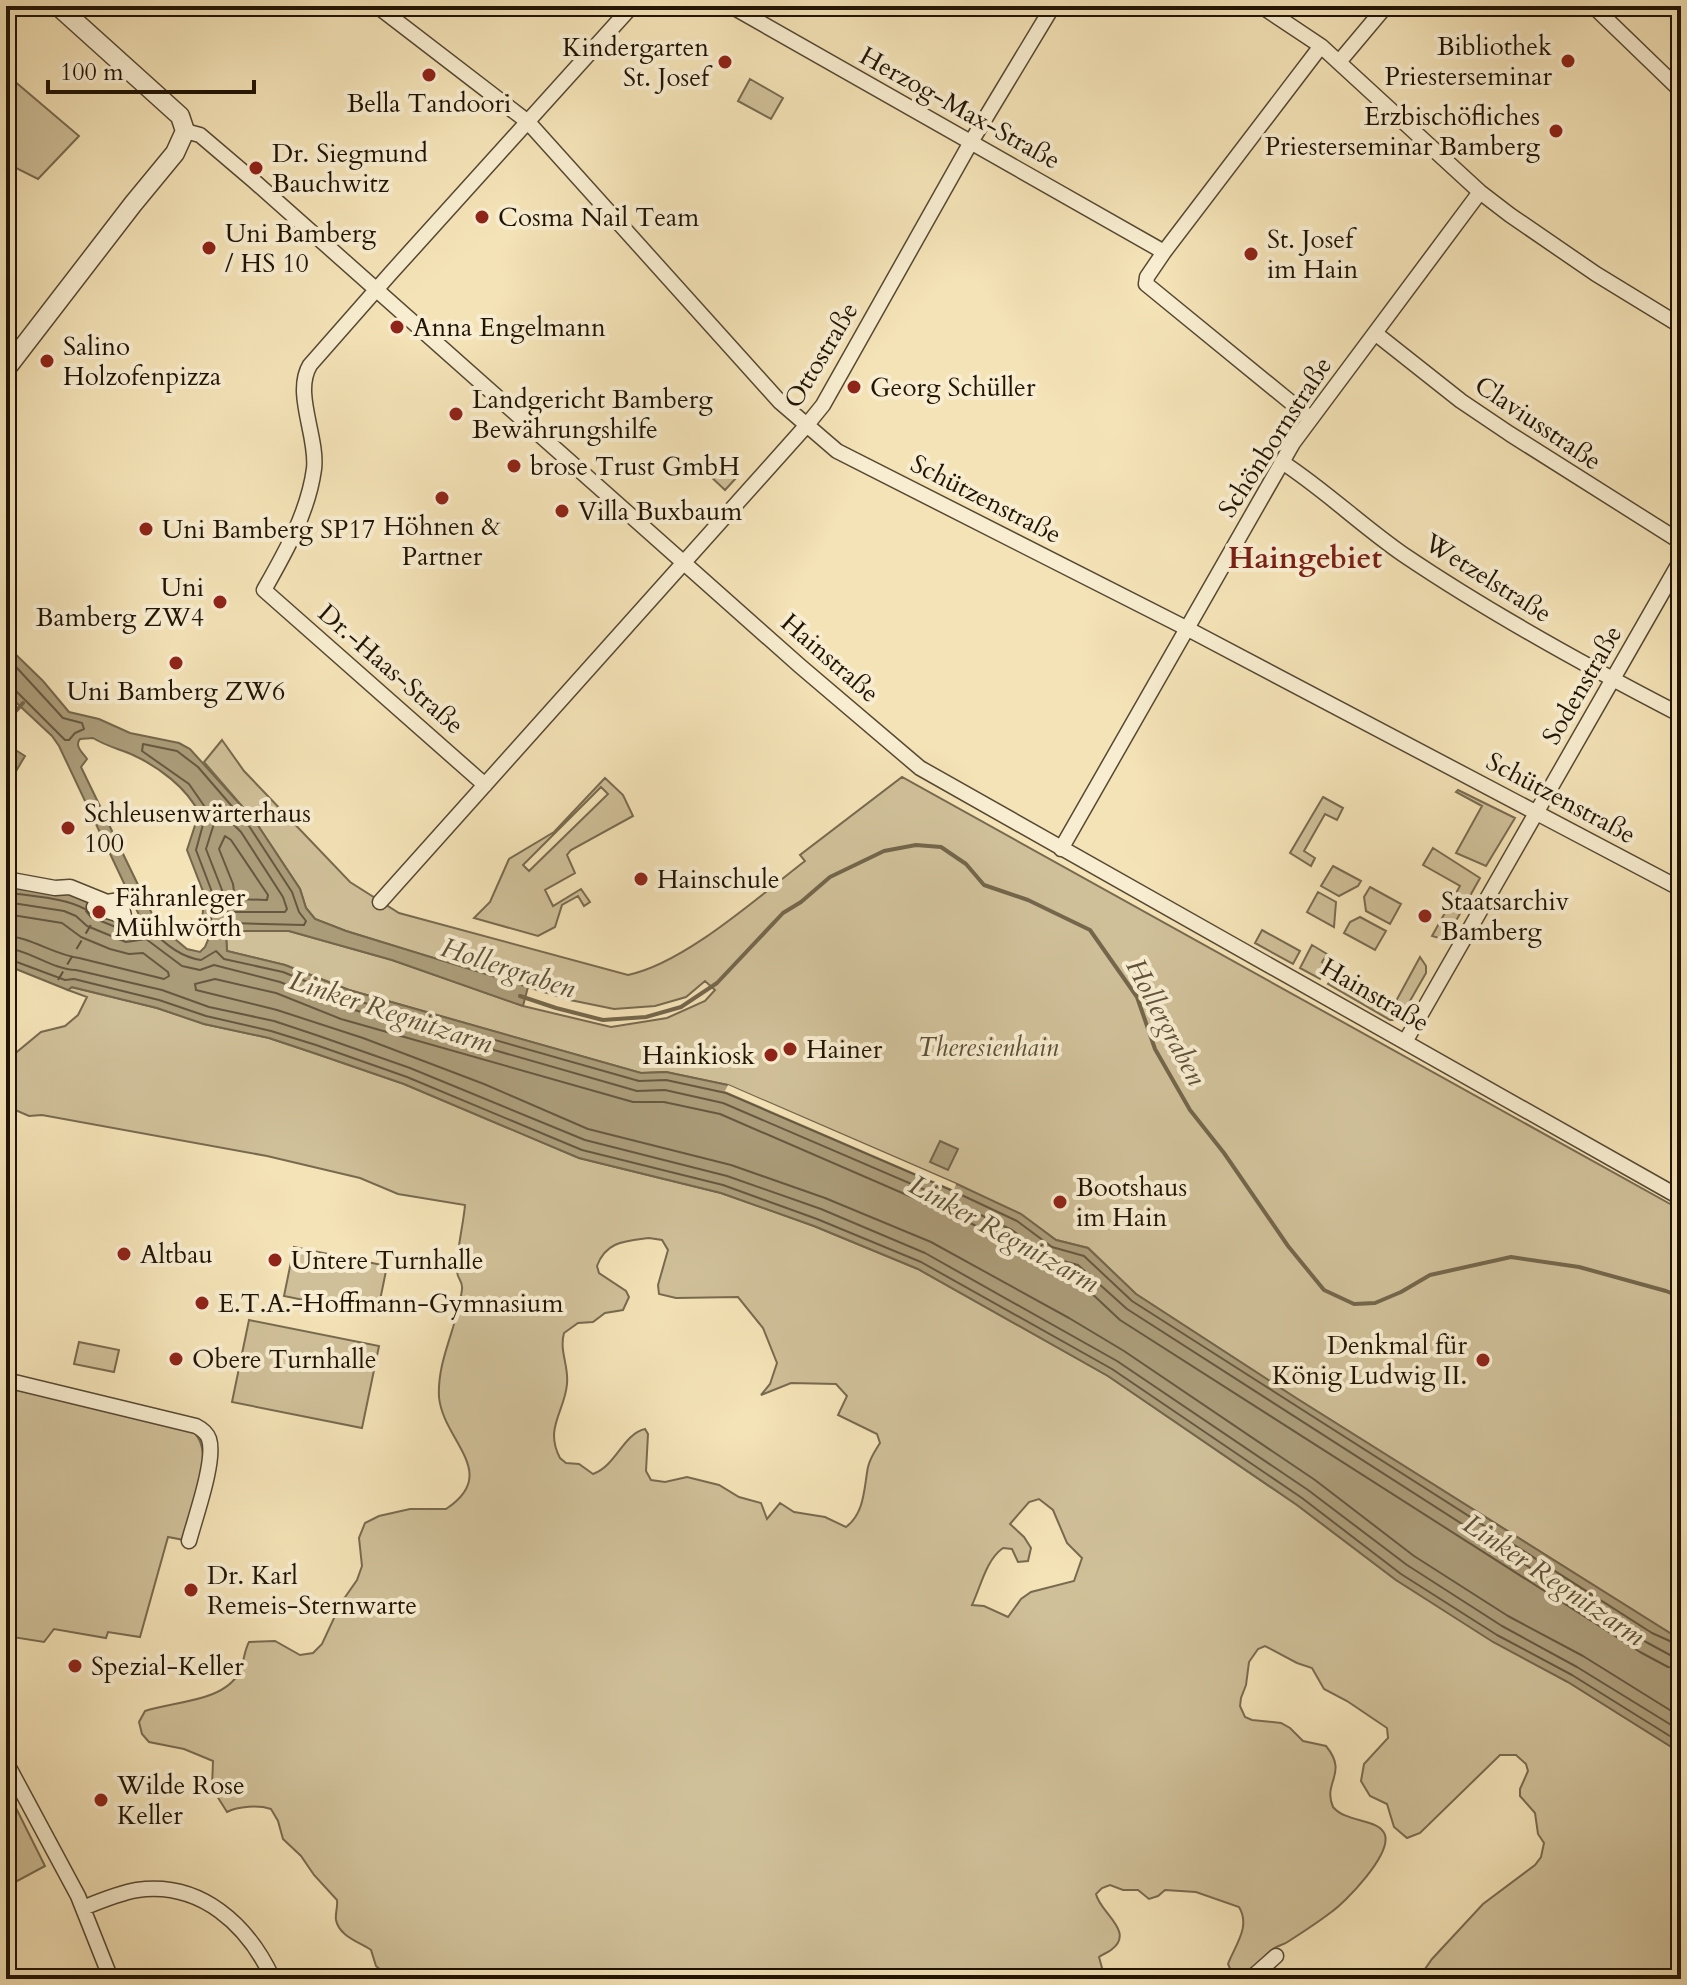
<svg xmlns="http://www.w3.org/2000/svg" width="1687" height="1985" viewBox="0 0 1687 1985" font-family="Cardo,serif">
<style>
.green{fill:#d0c099;stroke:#786a4f;stroke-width:2;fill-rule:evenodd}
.water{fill:#ac9d7a;stroke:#74664b;stroke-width:2;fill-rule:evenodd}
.pier{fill:#f4e3b7}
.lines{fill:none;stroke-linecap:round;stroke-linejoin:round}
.shore{stroke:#665840;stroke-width:2}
.stream{stroke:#74664b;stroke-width:4}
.ferry{stroke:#60523a;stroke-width:2;stroke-dasharray:10 8;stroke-linecap:butt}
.minor-casing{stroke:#564832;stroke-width:17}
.tertiary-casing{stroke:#564832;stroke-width:21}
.minor{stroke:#f8edd0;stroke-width:14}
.tertiary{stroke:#f8edd0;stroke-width:18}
.poi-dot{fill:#8f2418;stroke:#f8edd0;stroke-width:3}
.labels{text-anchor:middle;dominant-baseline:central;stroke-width:8;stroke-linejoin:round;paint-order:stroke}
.poi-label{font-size:26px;fill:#211405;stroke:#f8edd0;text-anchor:start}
.street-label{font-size:26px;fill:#211405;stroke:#f8edd0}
.park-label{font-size:26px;font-style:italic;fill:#5e5039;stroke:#f8edd0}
.water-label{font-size:28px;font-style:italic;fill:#60523a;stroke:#f8edd0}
.quarter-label{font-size:30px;font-weight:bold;fill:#7a1f14;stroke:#f8edd0}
</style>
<rect width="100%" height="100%" fill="#f4e3b7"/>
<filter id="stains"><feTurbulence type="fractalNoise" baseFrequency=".0025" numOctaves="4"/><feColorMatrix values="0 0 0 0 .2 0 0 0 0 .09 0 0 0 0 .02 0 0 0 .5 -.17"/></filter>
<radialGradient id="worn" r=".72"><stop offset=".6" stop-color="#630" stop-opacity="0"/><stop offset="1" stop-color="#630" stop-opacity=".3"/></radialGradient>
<path class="green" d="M6 74 79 136 38 179 6 163Z
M750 79 783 98 771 119 738 101Z
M721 462 737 477 725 490 709 475Z
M222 740 244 771 350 882 399 913 628 975C685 963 758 897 805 861L800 855 902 777 1681 1210V1640L1296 1398 1136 1294 1088 1248 1056 1240 1021 1214 727 1085 666 1072 641 1073 349 990 285 965 227 951 226 933 230 931H289L392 960 523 1006 611 1027 667 1018 705 1001 715 990 705 981 686 997 655 1006 614 1009 570 1000 346 931 315 919 306 908 300 889 255 821 204 762Z
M605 778 623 795 633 816 571 850 567 855 575 873 545 890 553 906 581 889 590 902 584 906 578 896 562 905 555 927 538 936 474 918 490 902 509 859 554 832ZM601 787 608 794 529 871 523 865Z
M1458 790 1515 818 1486 866 1456 853 1482 806 1456 792Z
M1323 797 1343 808 1337 820 1325 814 1304 851 1315 858 1311 866 1290 853Z
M1433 848 1480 878 1448 935 1442 939 1432 936 1460 886 1423 865Z
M1333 866 1361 881 1358 886 1339 896 1321 886Z
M1370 887 1401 904 1390 924 1366 911 1364 897Z
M1318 892 1336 902 1334 927 1307 912Z
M1360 917 1386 931 1375 950 1344 933 1350 922Z
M1262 930 1300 951 1293 964 1255 943Z
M1312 945 1327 954 1322 962 1327 966 1320 979 1300 968Z
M1420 957 1426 966V973L1399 1020H1390L1328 984 1337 971 1395 1003Z
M71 987 157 1008 204 1024 269 1038 314 1053 404 1084 579 1158 721 1193 814 1226 918 1269 1108 1376 1297 1505 1396 1580 1493 1641 1568 1682 1681 1753V1979H1418L1432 1959 1483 1904 1535 1865 1541 1857 1544 1843 1538 1834 1535 1813 1520 1796V1789L1528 1771 1526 1764 1516 1755H1500L1420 1833 1407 1838 1394 1827 1387 1804 1370 1796 1361 1781 1364 1764 1388 1738 1387 1728 1347 1701 1324 1689 1312 1668 1297 1663 1265 1646 1258 1649 1249 1662 1246 1685 1241 1698 1240 1706 1245 1717 1252 1720 1281 1723 1290 1728 1303 1741 1326 1746C1349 1774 1322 1782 1333 1807 1346 1823 1379 1818 1385 1835 1391 1855 1346 1902 1330 1913 1317 1923 1303 1932 1289 1941 1284 1945 1278 1945 1273 1949 1260 1959 1251 1976 1232 1973L1228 1964C1235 1945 1251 1927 1239 1907L1196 1892 1165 1890 1158 1896 1149 1899 1138 1890H1123L1110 1885 1102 1888 1096 1894C1100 1913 1136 1932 1111 1950 1107 1953 1103 1954 1099 1957L1105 1979H391L376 1966 371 1950C359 1942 339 1936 336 1920 335 1914 338 1906 337 1900L314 1875 301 1856 283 1839 278 1821 271 1809C259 1805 238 1806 227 1812L212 1788 213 1761 184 1749 149 1742 142 1734 139 1722 145 1711C172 1701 224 1703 240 1671 244 1662 244 1651 249 1642L275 1641 300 1655 313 1653 322 1644 341 1603 357 1580 362 1566 359 1538 365 1523 379 1516 410 1509H446C501 1473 443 1441 439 1397 437 1359 458 1326 462 1289 463 1281 458 1280 457 1272 455 1259 464 1221 465 1205L398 1194 360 1178 267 1156 42 1115 29 1116 6 1106V1061L41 1032 65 1026 78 1015 87 997 68 990ZM649 1238 662 1240 668 1250 658 1285 659 1294 676 1298 738 1297 763 1328 777 1363 770 1384 761 1395 791 1383 836 1384 847 1396 838 1415 877 1434 880 1443C875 1451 870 1458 868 1467 864 1487 865 1513 846 1527L825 1517 794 1512 780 1503 767 1519 761 1503 739 1497 719 1485 687 1477 665 1482 651 1480 646 1471 648 1434 645 1429C623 1434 616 1466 593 1474L579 1464 566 1463 560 1458C544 1428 565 1411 567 1384 569 1366 559 1351 564 1333L578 1323 593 1322 605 1313 623 1310 629 1297 626 1291 599 1273 597 1266C606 1241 626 1241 649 1238ZM1039 1499 1053 1510 1067 1543 1082 1558 1074 1581 1031 1592 1021 1599 1008 1617 984 1606 972 1605C981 1586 986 1560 1003 1548L1012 1549 1018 1562 1028 1561 1031 1548 1024 1537 1010 1524 1029 1502Z
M294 1247 387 1266 377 1315 284 1296Z
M249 1320 379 1346 362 1428 232 1402Z
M79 1342 119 1350 114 1372 74 1364Z
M15 1389 193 1432C217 1451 191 1514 184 1540L168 1537 140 1637 108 1632 106 1638 54 1629 44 1642 6 1636V1442Z
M6 1788 45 1866 6 1887Z"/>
<path class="water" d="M6 645 43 681 69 712 99 719 130 733 179 743 190 749 255 821 300 889 306 908 315 919 346 931 528 987 523 1006 392 960 289 931H230L226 933 227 951 285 965 349 990 641 1073 666 1072 728 1085 957 1184 1021 1214 1056 1240 1088 1248 1136 1294 1296 1398 1681 1640V1753L1568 1682 1493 1642 1396 1580 1297 1505 1108 1376 918 1269 814 1226 721 1193 579 1158 404 1084 314 1053 269 1038 204 1024 157 1008 72 987 68 990 6 965V884C36 888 65 890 93 902 106 909 116 920 131 925L138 922 140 917 59 746 52 736 6 693ZM93 738C106 746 119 749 133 755 159 767 187 788 199 813L187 850 204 894 202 924 204 930 211 933 205 947 200 952 187 949 157 924 81 767 87 759C83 753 74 746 80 739Z
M6 744 25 756 6 788Z
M940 1141 958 1149 948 1170 930 1162Z"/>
<path class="pier" d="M728 1085 956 1184 954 1190 725 1091Z"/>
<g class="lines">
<path class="shore" d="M6 656 63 718 82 723 84 729 75 733 69 740H65L15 690 6 688
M143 744 177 751 198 767 249 826 292 892 299 912 306 921 304 925 231 923 218 928 211 923 212 892 196 850 207 810 189 784 142 751Z
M221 812 241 832 283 897 287 909 285 912H222V890L206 849 217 814Z
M225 836 231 840 268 895 267 900 235 899 233 884 219 849Z
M6 892C32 897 62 897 85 909
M6 902 64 911 76 916 87 926 126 942 146 939 182 966 200 970 214 965 280 982 344 1007 637 1091 665 1090 723 1103 958 1204 1012 1230 1049 1257 1078 1265 1127 1309 1646 1642 1670 1655 1681 1656
M86 911 91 917 128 932 148 926C162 942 179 957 201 960L216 951 224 959 283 972 347 998 639 1081 666 1080 726 1093 953 1191 1017 1221 1052 1247 1084 1256 1132 1301 1652 1633 1681 1646
M6 914 62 923 81 937 110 949 129 954 143 953 168 972 169 976 164 979 79 958C54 955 31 937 6 936
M6 948C30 950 51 969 76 970L162 990 209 1007 274 1021 319 1036 410 1068 585 1140 727 1176 821 1209 925 1253 1117 1361 1308 1490 1407 1565 1502 1626 1577 1667 1681 1731
M6 958 65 980 74 979 159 1000 206 1016 271 1031 316 1045 407 1077 582 1150 723 1185 817 1219 921 1262 1112 1369 1302 1498 1401 1574 1497 1635 1572 1675 1681 1743
M1681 1668 1668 1667 1640 1652 1120 1320 1072 1275 1041 1266 1006 1240 953 1215 720 1114 664 1102H633L341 1019 276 993 215 979 195 984 196 990 277 1010 363 1038 484 1084 588 1129 731 1165 825 1198 931 1242 1069 1318 1124 1351 1315 1480 1414 1556 1508 1616 1583 1656 1681 1717"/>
<path class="stream" d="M15 712 23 703
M520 996 556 1008 603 1020 646 1017 681 1007 717 983 783 913 801 902 830 877 884 851 916 845 941 847 966 864 984 885 1028 900 1090 930 1137 997 1155 1049 1190 1110 1224 1153 1288 1246 1324 1290 1354 1304 1375 1303 1401 1292 1430 1275 1511 1257 1579 1267 1666 1291 1681 1297"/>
<path class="ferry" d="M58 980 98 913"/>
<g class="minor-casing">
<path id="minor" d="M377 6 528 122 780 402 837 451 1186 628 1681 889
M731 6 1164 252
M1261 6 1321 46 1480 192 1510 215 1596 274 1681 326
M1593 6 1681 91
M1339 62 1386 6
M185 131 200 135 254 181 800 666 920 768 1681 1198
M1375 333 1461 401 1510 434 1681 542
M1310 418 1146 284 1147 277 1164 252 1321 46
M1282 462C1325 490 1362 526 1404 555 1493 615 1586 666 1681 715
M485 785 264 590C285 553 308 513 314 469 318 437 293 393 310 365L390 274 632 6
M1061 849 1293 443 1480 192
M6 879 55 888 70 887 107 902 120 900 124 916 94 907
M380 902 806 426 823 405 971 142 1053 6
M1405 1042 1681 560
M6 1380 196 1426C202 1429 207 1433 209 1439 216 1460 195 1518 189 1541
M6 1762 78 1896 111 1979
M83 1908C100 1901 119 1893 137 1890 201 1881 248 1925 273 1979
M1250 1979 1276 1956"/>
</g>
<g class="tertiary-casing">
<path id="tertiary" d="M1674 6 1681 14
M6 369 133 204 175 153 185 131 180 116 58 6"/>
</g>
<use href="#minor" class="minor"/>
<use href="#tertiary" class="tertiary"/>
</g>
<g class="poi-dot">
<circle cx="1568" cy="61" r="8"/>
<circle cx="725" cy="62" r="8"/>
<circle cx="429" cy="75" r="8"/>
<circle cx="1556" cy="131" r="8"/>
<circle cx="256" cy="168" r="8"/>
<circle cx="482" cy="217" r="8"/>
<circle cx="209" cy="248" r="8"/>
<circle cx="1251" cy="254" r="8"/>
<circle cx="397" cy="327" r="8"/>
<circle cx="47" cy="361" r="8"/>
<circle cx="854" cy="387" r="8"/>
<circle cx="456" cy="414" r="8"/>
<circle cx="514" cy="466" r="8"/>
<circle cx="442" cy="498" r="8"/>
<circle cx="562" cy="511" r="8"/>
<circle cx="146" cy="529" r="8"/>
<circle cx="220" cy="602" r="8"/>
<circle cx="176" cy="663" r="8"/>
<circle cx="68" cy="828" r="8"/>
<circle cx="641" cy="879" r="8"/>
<circle cx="99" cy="912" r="8"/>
<circle cx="1425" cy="916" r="8"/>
<circle cx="790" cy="1049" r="8"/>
<circle cx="771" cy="1055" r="8"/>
<circle cx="1060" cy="1202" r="8"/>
<circle cx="124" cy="1254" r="8"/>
<circle cx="275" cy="1260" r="8"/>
<circle cx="202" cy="1303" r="8"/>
<circle cx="176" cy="1359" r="8"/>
<circle cx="1483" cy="1360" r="8"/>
<circle cx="191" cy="1590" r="8"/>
<circle cx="75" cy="1666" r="8"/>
<circle cx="101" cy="1800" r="8"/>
</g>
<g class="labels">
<g class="poi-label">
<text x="1552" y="46" text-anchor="end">Bibliothek<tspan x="1552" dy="30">Priesterseminar</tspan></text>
<text x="709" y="47" text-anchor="end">Kindergarten<tspan x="709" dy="30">St. Josef</tspan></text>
<text x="429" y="103" text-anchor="middle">Bella Tandoori</text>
<text x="1540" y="116" text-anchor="end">Erzbischöfliches<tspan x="1540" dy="30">Priesterseminar Bamberg</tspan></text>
<text x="272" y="153">Dr. Siegmund<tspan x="272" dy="30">Bauchwitz</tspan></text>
<text x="498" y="217">Cosma Nail Team</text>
<text x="225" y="233">Uni Bamberg<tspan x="225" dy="30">/ HS 10</tspan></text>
<text x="1267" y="239">St. Josef<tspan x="1267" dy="30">im Hain</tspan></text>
<text x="413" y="327">Anna Engelmann</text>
<text x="63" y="346">Salino<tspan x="63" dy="30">Holzofenpizza</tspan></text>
<text x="870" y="387">Georg Schüller</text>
<text x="472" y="399">Landgericht Bamberg<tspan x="472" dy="30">Bewährungshilfe</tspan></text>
<text x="530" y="466">brose Trust GmbH</text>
<text x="578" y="511">Villa Buxbaum</text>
<text x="442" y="526" text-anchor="middle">Höhnen &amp;<tspan x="442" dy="30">Partner</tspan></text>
<text x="162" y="529">Uni Bamberg SP17</text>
<text x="204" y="587" text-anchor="end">Uni<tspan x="204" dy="30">Bamberg ZW4</tspan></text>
<text x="176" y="691" text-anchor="middle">Uni Bamberg ZW6</text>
<text x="84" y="813">Schleusenwärterhaus<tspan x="84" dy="30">100</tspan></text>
<text x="657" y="879">Hainschule</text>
<text x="115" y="897">Fähranleger<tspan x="115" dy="30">Mühlwörth</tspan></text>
<text x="1441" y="901">Staatsarchiv<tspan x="1441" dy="30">Bamberg</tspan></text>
<text x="806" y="1049">Hainer</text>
<text x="755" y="1055" text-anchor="end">Hainkiosk</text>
<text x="1076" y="1187">Bootshaus<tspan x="1076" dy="30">im Hain</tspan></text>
<text x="140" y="1254">Altbau</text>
<text x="291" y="1260">Untere Turnhalle</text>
<text x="218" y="1303">E.T.A.-Hoffmann-Gymnasium</text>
<text x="1467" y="1345" text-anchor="end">Denkmal für<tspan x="1467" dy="30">König Ludwig II.</tspan></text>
<text x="192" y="1359">Obere Turnhalle</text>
<text x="207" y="1575">Dr. Karl<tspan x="207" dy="30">Remeis-Sternwarte</tspan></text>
<text x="91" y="1666">Spezial-Keller</text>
<text x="117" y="1785">Wilde Rose<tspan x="117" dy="30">Keller</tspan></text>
</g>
<g class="street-label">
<text transform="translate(960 108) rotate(29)">Herzog-Max-Straße</text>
<text transform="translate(821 355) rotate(-59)">Ottostraße</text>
<text transform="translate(1538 423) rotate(34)">Claviusstraße</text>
<text transform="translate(1275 437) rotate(-57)">Schönbornstraße</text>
<text transform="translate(986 499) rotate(27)">Schützenstraße</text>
<text transform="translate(1488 578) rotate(32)">Wetzelstraße</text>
<text transform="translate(830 658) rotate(41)">Hainstraße</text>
<text transform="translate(391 669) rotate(41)">Dr.-Haas-Straße</text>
<text transform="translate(1582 685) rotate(-60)">Sodenstraße</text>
<text transform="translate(1561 798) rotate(28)">Schützenstraße</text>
<text transform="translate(1375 995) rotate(30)">Hainstraße</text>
</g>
<g class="park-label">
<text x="988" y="1047">Theresienhain</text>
</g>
<g class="water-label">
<text transform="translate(508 968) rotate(18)">Hollergraben</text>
<text transform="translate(391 1012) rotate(18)">Linker Regnitzarm</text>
<text transform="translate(1166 1022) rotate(62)">Hollergraben</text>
<text transform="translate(1004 1234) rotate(29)">Linker Regnitzarm</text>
<text transform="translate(1554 1580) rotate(34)">Linker Regnitzarm</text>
</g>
<g class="quarter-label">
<text x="1305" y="558">Haingebiet</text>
</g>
</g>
<rect width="1687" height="1985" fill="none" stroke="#f4e3b7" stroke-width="32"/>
<rect x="8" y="8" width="1671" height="1969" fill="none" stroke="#211405" stroke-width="4"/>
<rect x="16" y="16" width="1655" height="1953" fill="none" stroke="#211405" stroke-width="2"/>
<path d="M48 80v12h206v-12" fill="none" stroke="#211405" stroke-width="4"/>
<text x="60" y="80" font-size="24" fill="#211405" stroke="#f8edd0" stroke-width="6" paint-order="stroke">100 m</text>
<rect width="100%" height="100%" filter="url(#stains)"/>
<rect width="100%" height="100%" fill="url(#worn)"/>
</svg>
